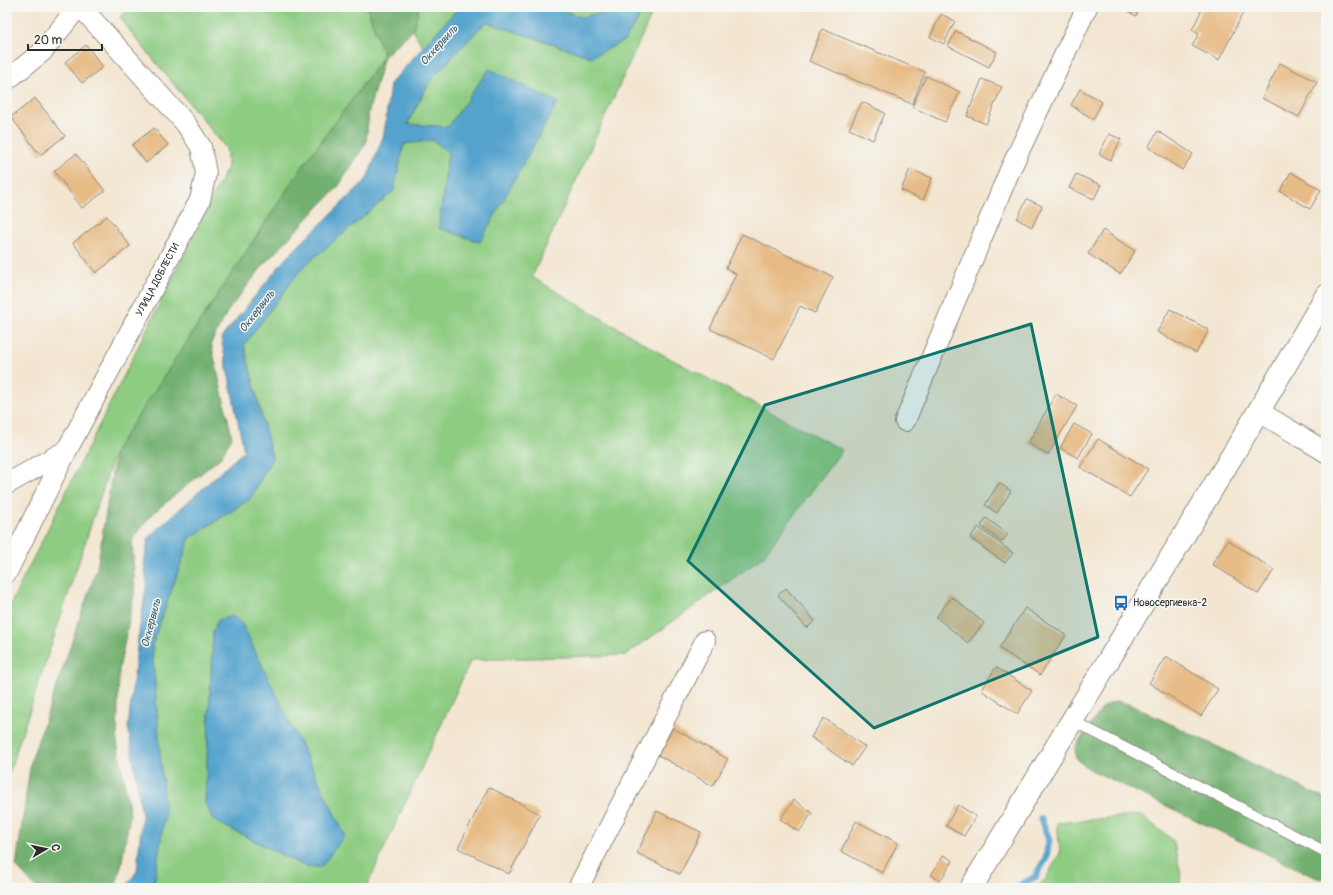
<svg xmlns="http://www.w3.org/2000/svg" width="1333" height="895" viewBox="0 0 1333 895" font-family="Pangolin,sans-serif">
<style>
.green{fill:#8ecc82;stroke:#5c7c56;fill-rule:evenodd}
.forest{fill:#72b070;stroke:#4e6e4e}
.water{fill:#54a3cd;stroke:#40677c}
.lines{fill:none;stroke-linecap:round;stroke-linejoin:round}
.stream{stroke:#54a3cd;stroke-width:7}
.building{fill:#e7bb85}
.service-casing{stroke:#8f887e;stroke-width:12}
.minor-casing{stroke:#8f887e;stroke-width:22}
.tertiary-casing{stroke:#8f887e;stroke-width:24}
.service{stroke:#fff;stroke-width:10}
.minor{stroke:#fff;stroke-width:20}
.tertiary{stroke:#fff;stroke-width:22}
.marked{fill:#0f766e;fill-opacity:0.2;stroke:#0f766e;stroke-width:3;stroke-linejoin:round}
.labels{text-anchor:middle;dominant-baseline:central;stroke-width:3;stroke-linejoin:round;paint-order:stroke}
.street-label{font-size:10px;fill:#2b2b2b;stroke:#f6f6f2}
.poi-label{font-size:10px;fill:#2b2b2b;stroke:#f6f6f2;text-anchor:start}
.water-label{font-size:11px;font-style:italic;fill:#3b5b6c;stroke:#f6f6f2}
</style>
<rect width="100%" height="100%" fill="#f6f6f2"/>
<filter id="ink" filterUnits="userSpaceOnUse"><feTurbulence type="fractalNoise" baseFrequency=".025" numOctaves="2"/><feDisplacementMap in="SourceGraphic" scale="8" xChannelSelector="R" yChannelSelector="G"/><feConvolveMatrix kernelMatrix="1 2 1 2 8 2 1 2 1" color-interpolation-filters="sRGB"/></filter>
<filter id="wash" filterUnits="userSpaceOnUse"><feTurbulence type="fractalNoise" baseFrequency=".012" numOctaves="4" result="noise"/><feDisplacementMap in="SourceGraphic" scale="16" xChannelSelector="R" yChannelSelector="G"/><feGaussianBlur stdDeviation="0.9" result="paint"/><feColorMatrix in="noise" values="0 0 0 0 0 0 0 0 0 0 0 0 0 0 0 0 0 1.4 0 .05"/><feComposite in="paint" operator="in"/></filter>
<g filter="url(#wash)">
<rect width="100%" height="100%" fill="#f3e6d1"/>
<path class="green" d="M131 7H367L384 56 300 170 116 449 7 779V611L228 166 226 148 130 31 120 17Z
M419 7H459L423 47 413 30Z
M551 7H618V9L582 17Z
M638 7H655L532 277 660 353 842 450 763 557 626 655 471 660 366 888H260L236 881 221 888H151L154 883 164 815 152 645 190 538 250 499 272 458 244 345 302 268 393 191 404 144 433 140 448 152 439 228 480 242 489 69 448 127 407 125 431 79 486 22 592 57 638 20ZM218 620 321 867 304 866 213 820 205 803 213 631Z
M1140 815 1173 840 1182 878 1177 888H1032L1045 880 1060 853 1057 823Z"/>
<path class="forest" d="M367 7H419L413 30 384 56 369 110 366 143 338 187 265 263 227 312 211 343 232 437 220 458 152 514 132 540 135 590 119 670 117 741 130 814 121 866 115 888H36L16 866 31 761 97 568 116 449 300 170 384 56Z
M1117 701 1131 705 1326 799V879L1317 878 1089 769 1076 759 1075 747 1104 706Z"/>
<path class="water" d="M459 7H551L582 17 617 9 618 7H638V20L624 41 592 57 486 22 431 79 407 124 448 127 489 69 558 102 480 242 439 228 448 152 433 140 404 144 394 191 302 268 244 345 272 458 250 499 190 538 152 645 165 815 154 883 151 888H125L137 871 142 815 128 727 138 638 147 582 144 564 149 537 244 451 221 338 286 258 367 179 384 134 390 84Z
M233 616 242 624 345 835 321 867 304 866 213 820 205 803 213 631 218 620Z"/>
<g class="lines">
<path class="stream" d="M1015 888 1035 877 1046 858 1049 840 1041 819"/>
</g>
<g id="blocks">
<path class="building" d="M1120 7H1140L1136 16Z
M1203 7 1211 10 1212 7H1237L1244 11 1219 60 1192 46 1199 34 1192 30Z
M941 14 955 21 944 44 930 37Z
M822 29 925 72 912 104 809 61Z
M956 31 997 52 989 67 948 46Z
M86 45 103 67 82 83 65 62Z
M1280 63 1317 82 1299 117 1262 98Z
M926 76 960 92 945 122 912 107Z
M982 79 1002 87 986 124 967 116Z
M1080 89 1102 102 1093 119 1071 105Z
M35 98 65 136 40 155 11 117Z
M862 102 885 113 873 140 849 129Z
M154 128 168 145 146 163 132 145Z
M1158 131 1193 154 1182 170 1148 147Z
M1109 134 1121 139 1111 160 1099 154Z
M76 154 105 191 82 208 54 171Z
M910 169 932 178 923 200 901 190Z
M1291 172 1321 190 1310 209 1280 191Z
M1076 174 1101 185 1094 199 1069 188Z
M1027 199 1042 206 1032 227 1017 219Z
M107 216 130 246 96 273 73 243Z
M1103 230 1135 251 1120 274 1088 254Z
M742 234 833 277 815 313 800 306 774 359 710 329 736 274 726 268Z
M1170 309 1209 330 1196 353 1157 332Z
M1056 394 1077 406 1048 455 1028 443Z
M1074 424 1092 434 1078 458 1060 448Z
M1098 439 1148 469 1130 497 1080 467Z
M999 483 1011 491 997 513 985 505Z
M986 518 1008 534 1002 542 981 526Z
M978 527 1013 553 1005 563 970 538Z
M1228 540 1274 570 1258 594 1212 564Z
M786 588 815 621 807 628 778 595Z
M952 597 984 623 968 643 936 617Z
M1025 608 1066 635 1040 675 999 648Z
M1166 656 1218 689 1201 716 1149 683Z
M996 667 1032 691 1017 714 981 690Z
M824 718 865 747 852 766 811 737Z
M673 728 728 759 713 786 658 755Z
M489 787 540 814 509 874 458 848Z
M794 800 812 813 799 832 780 819Z
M958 805 976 816 964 836 946 826Z
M657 811 701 832 680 874 637 853Z
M856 821 898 843 882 873 841 851Z
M944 855 953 861 940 881 931 875Z"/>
</g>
</g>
<g filter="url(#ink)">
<use href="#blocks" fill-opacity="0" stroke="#8f887e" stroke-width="1"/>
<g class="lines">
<g class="service-casing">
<path id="service" d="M1071 720 1326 852"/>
</g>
<g class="minor-casing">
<g id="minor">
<path d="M7 80 42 52 78 7"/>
<path d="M1258 411 1326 452"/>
<path d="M905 421 1010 170 1087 7"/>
<path d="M7 484 67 450"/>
<path id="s1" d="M7 572 67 450 200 200 206 173 201 147 186 124 81 7"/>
<path d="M578 888 705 641"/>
</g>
</g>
<g class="tertiary-casing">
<path id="tertiary" d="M971 888 1244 436 1326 296"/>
</g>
<use href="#service" class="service"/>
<use href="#minor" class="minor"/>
<use href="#tertiary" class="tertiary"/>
</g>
</g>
<path class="marked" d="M1031 324 1098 637 874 728 688 561 765 405Z"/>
<defs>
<g id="bus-bare" transform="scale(1.2)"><path d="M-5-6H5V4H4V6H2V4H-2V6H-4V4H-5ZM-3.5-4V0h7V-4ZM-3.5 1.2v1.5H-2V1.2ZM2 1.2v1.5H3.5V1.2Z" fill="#1f6fb2" stroke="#f6f6f2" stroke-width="2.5" paint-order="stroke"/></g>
</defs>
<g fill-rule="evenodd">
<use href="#bus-bare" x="1121" y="603"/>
</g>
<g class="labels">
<g class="street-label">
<text stroke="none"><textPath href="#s1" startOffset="329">УЛИЦА ДОБЛЕСТИ</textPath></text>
</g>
<g class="poi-label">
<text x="1133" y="603">Новосергиевка-2</text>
</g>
<g class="water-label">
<text transform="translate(439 45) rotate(-48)">Оккервиль</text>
<text transform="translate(257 311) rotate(-52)">Оккервиль</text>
<text transform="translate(151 623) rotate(-75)">Оккервиль</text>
</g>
</g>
<rect width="1333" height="895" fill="none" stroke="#f6f6f2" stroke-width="24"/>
<g transform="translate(46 849) rotate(81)" stroke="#f6f6f2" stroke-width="3" paint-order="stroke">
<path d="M0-3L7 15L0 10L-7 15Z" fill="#2b2b2b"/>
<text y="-6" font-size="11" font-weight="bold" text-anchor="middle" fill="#2b2b2b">С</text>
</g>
<path d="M28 44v6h74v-6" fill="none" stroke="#2b2b2b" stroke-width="2"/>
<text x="34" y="44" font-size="12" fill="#2b2b2b" stroke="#f6f6f2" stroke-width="3" paint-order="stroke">20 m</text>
</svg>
